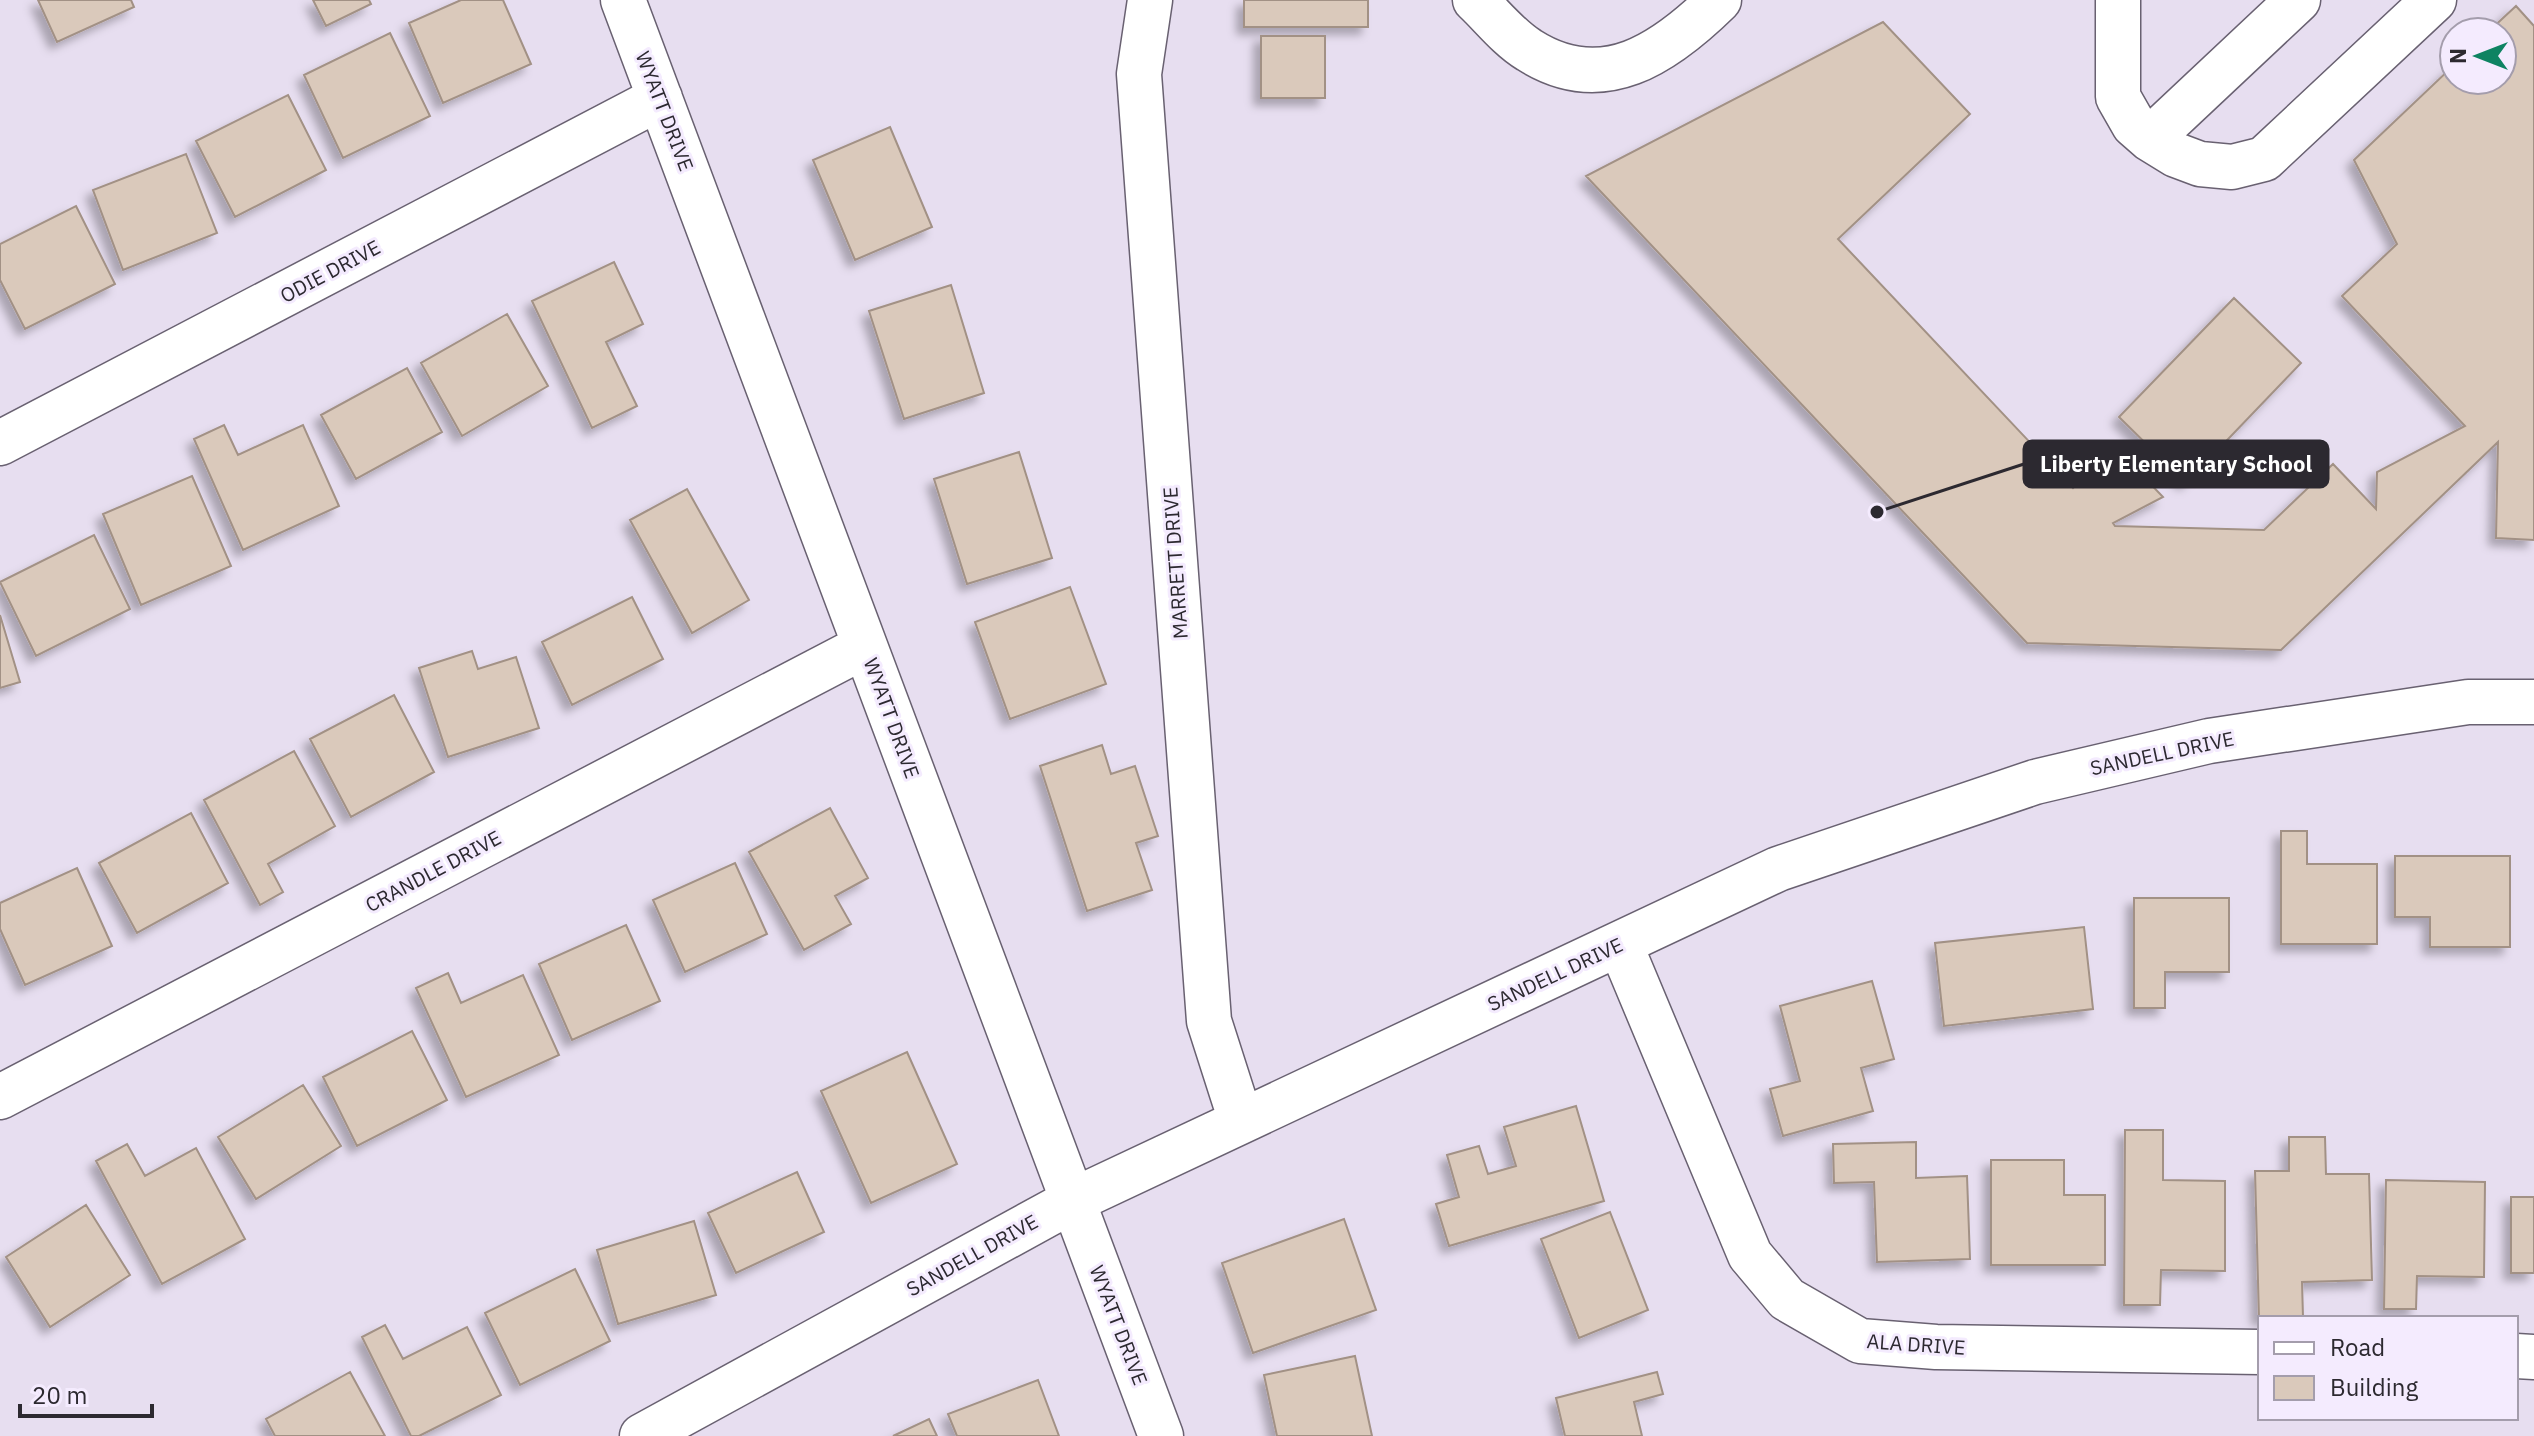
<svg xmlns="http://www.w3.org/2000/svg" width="2534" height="1436" viewBox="0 0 2534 1436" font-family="'IBM Plex Sans',sans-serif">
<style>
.building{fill:#dac9bb;stroke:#a29185;stroke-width:2;filter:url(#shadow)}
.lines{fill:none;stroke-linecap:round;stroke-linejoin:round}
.minor-casing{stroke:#696171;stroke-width:47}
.minor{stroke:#fff;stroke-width:44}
.labels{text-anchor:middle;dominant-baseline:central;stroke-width:6;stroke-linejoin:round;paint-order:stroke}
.street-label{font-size:20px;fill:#2c2930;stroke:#f4ebfe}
.leader{fill:none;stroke:#2c2930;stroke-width:3}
.callout-dot{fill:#2c2930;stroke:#f4ebfe;stroke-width:3}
.callout{fill:#2c2930;stroke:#2c2930;stroke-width:3}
.callout-label{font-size:22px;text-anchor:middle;font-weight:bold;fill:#fff}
</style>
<defs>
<filter id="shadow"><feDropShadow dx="-7" dy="7" stdDeviation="4" flood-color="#0004"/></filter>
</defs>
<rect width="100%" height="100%" fill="#e7def0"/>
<path class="building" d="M38 0H131L134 7 57 42Z
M313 0H369L371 4 326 26Z
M461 0H503L531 64 443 103 409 23Z
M1244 0H1368V27H1244Z
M2516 6 2534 26V540L2496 538 2498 442 2281 650 2027 643 1586 176 1883 22 1970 114 1838 239 2073 488 2115 447 2163 497 2113 523 2115 526 2264 530 2333 464 2376 509 2377 472 2465 426 2342 296 2397 244 2354 160 2454 65V80H2502V32H2488Z
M390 33 430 116 343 158 304 75Z
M1261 36H1325V98H1261Z
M288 95 326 170 235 217 196 141Z
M890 127 932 227 855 260 813 160Z
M186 154 217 233 123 270 93 190Z
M76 206 115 284 25 329 0 280V244Z
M614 262 643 324 606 342 637 406 592 428 532 301Z
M951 285 984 393 904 419 869 311Z
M2234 298 2301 363 2186 483 2119 417Z
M507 314 548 386 462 436 421 363Z
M407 368 442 432 356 479 321 415Z
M224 425 238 455 303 425 339 506 243 550 194 439Z
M1019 452 1052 558 967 584 934 479Z
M192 476 231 566 141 605 103 514Z
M687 489 749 600 692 633 630 520Z
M94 535 130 609 36 656 0 582Z
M1070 587 1106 684 1010 719 975 622Z
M632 597 663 659 572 705 542 642Z
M0 615 20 682 0 688Z
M472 651 478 669 516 657 539 728 448 757 419 668Z
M394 695 434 772 351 817 310 739Z
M1102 745 1111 774 1135 766 1158 836 1136 843 1152 890 1087 911 1040 766Z
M294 751 335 826 268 864 283 892 260 905 204 800Z
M830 808 868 878 835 896 851 924 804 950 749 852Z
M191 813 228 883 137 933 99 863Z
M2281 831H2307V864H2377V944H2281Z
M2395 856H2510V947H2430V917H2395Z
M735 863 767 934 685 972 653 900Z
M77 868 112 946 25 985 0 929V903Z
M2134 898H2229V972H2165V1008H2134Z
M626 925 660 1001 572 1040 539 964Z
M2084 927 2093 1009 1944 1026 1935 943Z
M448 973 461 1003 523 975 559 1055 466 1097 416 988Z
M1872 981 1894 1059 1861 1068 1873 1111 1783 1136 1770 1089 1800 1081 1780 1006Z
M412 1031 447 1100 357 1146 323 1077Z
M907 1052 957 1164 871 1203 821 1091Z
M303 1085 341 1146 256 1199 218 1137Z
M1576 1106 1604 1201 1449 1246 1436 1204 1459 1197 1447 1155 1479 1146 1488 1174 1516 1166 1504 1127Z
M2125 1130H2163V1180L2225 1181V1271L2161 1270 2160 1305H2124Z
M2289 1137H2325L2326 1174H2369L2372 1280 2302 1282 2303 1317 2259 1318 2255 1171H2289Z
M1916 1142V1178L1967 1176 1970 1259 1877 1262 1874 1182 1834 1183 1833 1144Z
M127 1144 145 1176 196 1148 245 1239 162 1284 96 1161Z
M1991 1160H2064V1195H2105V1265H1991Z
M797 1172 824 1232 736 1273 708 1213Z
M2386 1180 2485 1182 2484 1277 2417 1276 2416 1309H2384Z
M2511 1197H2534V1273H2511Z
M86 1205 130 1275 50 1327 6 1257Z
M1610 1212 1648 1310 1579 1338 1541 1239Z
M1344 1219 1376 1310 1253 1353 1222 1263Z
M694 1221 716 1295 618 1324 597 1250Z
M575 1269 610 1341 520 1385 485 1313Z
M385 1325 403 1359 467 1327 501 1395 419 1436H411L362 1337Z
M1355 1356 1372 1436H1277L1264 1375Z
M350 1372 385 1436H275L266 1419Z
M1657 1372 1663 1394 1634 1402 1642 1436H1565L1556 1398Z
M1038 1380 1059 1436H957L948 1414Z
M929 1419 937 1436H893Z"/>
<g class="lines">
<g class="minor-casing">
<path id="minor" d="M623 0 1161 1436
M1150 0 1139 74 1209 1021 1241 1121
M1475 0C1492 16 1509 38 1529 50 1603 97 1665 53 1719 0
M2118 0V97L2134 125 2150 139 2176 155 2200 164 2232 167 2264 159 2434 0
M2150 139 2298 0
M0 443 660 98
M1620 944 1750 1255 1787 1299 1860 1341 1936 1347 2260 1352
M0 1097 865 646
M2516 1356 2534 1357
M642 1436 1072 1201 1778 869 2035 782 2209 741 2468 702H2534"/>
</g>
<use href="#minor" class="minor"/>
</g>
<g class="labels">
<g class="street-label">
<text transform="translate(665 111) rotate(69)">WYATT DRIVE</text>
<text transform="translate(330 271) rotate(-28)">ODIE DRIVE</text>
<text transform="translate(1175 563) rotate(-94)">MARRETT DRIVE</text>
<text transform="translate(892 718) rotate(70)">WYATT DRIVE</text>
<text transform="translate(2162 753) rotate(-12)">SANDELL DRIVE</text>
<text transform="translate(433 871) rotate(-28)">CRANDLE DRIVE</text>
<text transform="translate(1555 974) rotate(-25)">SANDELL DRIVE</text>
<text transform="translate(972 1255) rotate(-29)">SANDELL DRIVE</text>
<text transform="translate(1119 1325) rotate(69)">WYATT DRIVE</text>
<text transform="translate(1916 1344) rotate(4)">ALA DRIVE</text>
</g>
</g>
<path class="leader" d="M1877 512L2024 464"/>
<circle class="callout-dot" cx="1877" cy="512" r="8"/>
<rect class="callout" x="2024" y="441" width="304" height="46" rx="8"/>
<g class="callout-label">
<text x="2176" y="472">Liberty Elementary School</text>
</g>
<rect x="2258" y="1316" width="260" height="104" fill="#f4ebfe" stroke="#a49dac" stroke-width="2"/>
<rect x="2274" y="1342" width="40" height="12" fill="#ffffff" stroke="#a49dac" stroke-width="2"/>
<text x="2330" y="1356" font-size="24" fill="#2c2930">Road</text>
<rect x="2274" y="1376" width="40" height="24" fill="#dac9bb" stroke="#a49dac" stroke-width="2"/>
<text x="2330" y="1396" font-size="24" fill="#2c2930">Building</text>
<g transform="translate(2478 56) rotate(270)"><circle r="38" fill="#f4ebfe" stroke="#a49dac" stroke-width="2"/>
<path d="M0-6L14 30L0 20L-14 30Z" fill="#0e8362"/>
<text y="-12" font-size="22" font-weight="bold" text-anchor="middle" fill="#2c2930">N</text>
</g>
<path d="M20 1404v12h132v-12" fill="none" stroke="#2c2930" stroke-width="4"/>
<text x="32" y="1404" font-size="24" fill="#2c2930" stroke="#f4ebfe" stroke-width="6" paint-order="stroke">20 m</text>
</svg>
